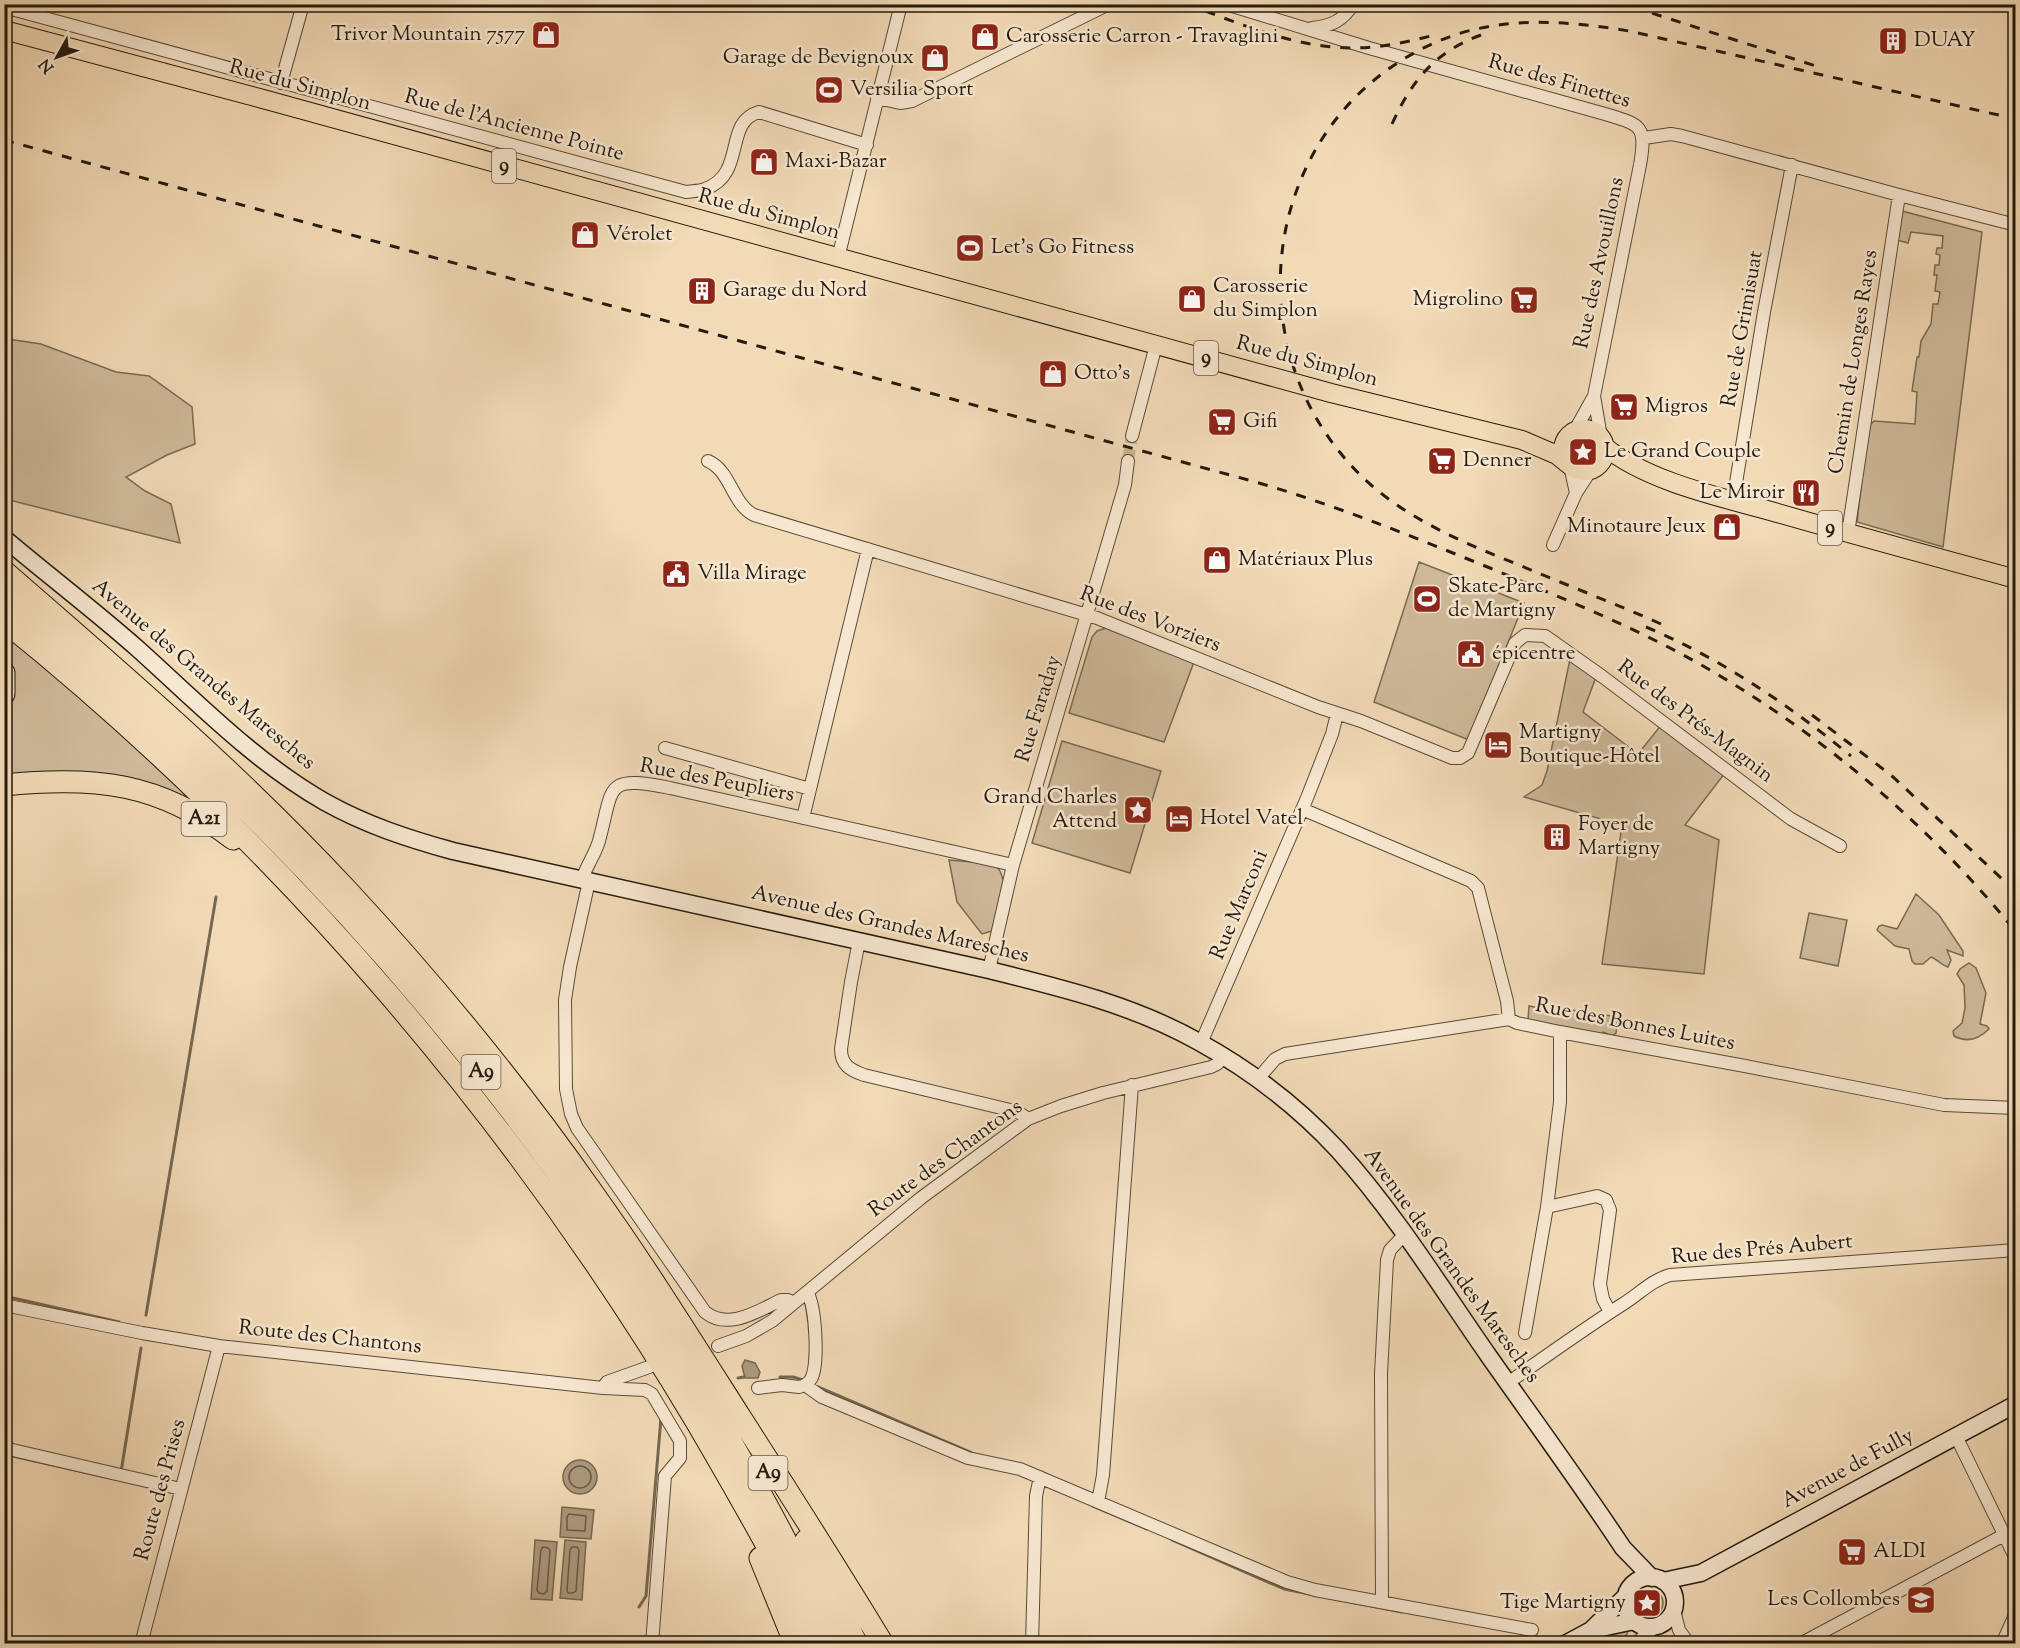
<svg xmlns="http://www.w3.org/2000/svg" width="2020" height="1648" viewBox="0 0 2020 1648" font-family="'Sorts Mill Goudy',serif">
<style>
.green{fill:#cfba9a;stroke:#796a54;stroke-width:1.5}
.water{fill:#ac997d;stroke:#756751;stroke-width:1.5}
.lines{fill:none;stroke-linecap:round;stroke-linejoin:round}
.shore{stroke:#685a46;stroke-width:1.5}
.stream{stroke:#756751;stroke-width:3}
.street-tunnel{stroke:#c9b495;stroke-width:12;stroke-dasharray:12 6;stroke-linecap:butt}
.street-casing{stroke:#574b39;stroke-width:14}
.secondary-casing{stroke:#231b0f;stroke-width:19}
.primary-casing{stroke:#231b0f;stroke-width:20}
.highway-casing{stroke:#231b0f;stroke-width:23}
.street{stroke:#f7e7d0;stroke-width:12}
.secondary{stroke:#f7e7d0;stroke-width:16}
.primary{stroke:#f2dab6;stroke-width:18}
.highway{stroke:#f2dab6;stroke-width:21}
.rail{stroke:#231b0f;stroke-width:3;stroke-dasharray:10 10;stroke-linecap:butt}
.labels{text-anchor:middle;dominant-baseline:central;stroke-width:5;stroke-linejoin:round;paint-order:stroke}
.shield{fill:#f7e7d0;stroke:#635849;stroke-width:1.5}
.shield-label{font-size:20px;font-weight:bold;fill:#231b0f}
.poi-label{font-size:21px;fill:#231b0f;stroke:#f7e7d0;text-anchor:start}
.street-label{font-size:21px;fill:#231b0f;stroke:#f7e7d0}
</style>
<rect width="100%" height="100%" fill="#f2dab6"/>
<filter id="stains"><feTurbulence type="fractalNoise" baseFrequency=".00333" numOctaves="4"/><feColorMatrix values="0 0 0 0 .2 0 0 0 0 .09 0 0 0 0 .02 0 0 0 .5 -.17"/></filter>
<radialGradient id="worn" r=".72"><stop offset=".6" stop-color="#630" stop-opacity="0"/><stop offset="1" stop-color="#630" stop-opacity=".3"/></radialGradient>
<path class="green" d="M1902 211 1982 232 1943 547 1857 522 1868 427 1874 421 1915 424 1917 392 1912 391 1917 357H1919L1921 341 1931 324 1933 304H1938L1940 292 1935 291 1937 275H1934L1935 265H1939L1940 255 1936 254 1937 248H1942L1943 236 1911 232 1908 243 1897 240Z
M8 339 41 344 116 372 149 376 192 407 195 444 167 455 126 477 145 491 171 504 180 543 5 499 4 342Z
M1570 451a13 13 0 1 1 26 0a13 13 0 1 1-26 0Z
M1419 562 1524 603 1469 740 1374 702Z
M1106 628 1194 662 1164 742 1069 713 1092 637 1097 631Z
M5 633 36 656 193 801 188 804 5 780 4 716 10 700V670L5 642Z
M1570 659 1596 677 1583 712 1638 754 1662 724 1725 773 1685 825 1719 840 1704 974 1602 964 1622 825 1524 797 1542 785 1547 771Z
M1062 741 1161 771 1130 873 1032 843Z
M949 860 995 864 1000 871 1004 882 992 931 982 934 957 902Z
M1916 894 1939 915 1963 951V956L1947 950 1951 960 1948 967C1941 965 1937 959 1931 957L1923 964H1915L1912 961 1909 949 1895 946 1877 930 1879 926 1882 925 1897 929Z
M1809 913 1847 920 1838 966 1800 958Z
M1969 963 1976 968 1986 993 1980 1024 1987 1026 1989 1029C1979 1039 1967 1043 1954 1036L1953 1031 1962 1023 1965 1008 1964 985 1957 974 1960 969Z
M1529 1006 1571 1014 1572 1010 1618 1017 1616 1033 1612 1036 1603 1032 1602 1034 1528 1020Z
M1637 1603a13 13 0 1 1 26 0a13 13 0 1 1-26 0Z
M1629 1629 1623 1643 1594 1644 1607 1634Z"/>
<path class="water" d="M745 1360 755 1363 760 1372 758 1378H745L742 1366Z
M563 1477a17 17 0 1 1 34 0a17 17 0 1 1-34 0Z
M562 1507 594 1510 591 1539 560 1537Z
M535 1540 557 1542 552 1600 531 1599Z
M565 1540 586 1542 582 1600 560 1598Z"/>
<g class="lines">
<path class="shore" d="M569 1477a11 11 0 1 1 22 0a11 11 0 1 1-22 0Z
M569 1514 586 1516 585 1531 567 1530V1517Z
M543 1547 548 1548 550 1550 547 1591 544 1594 539 1593 537 1590 541 1550Z
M572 1547H577L579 1550 576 1591 573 1593H568L567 1590 570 1550Z"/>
<path class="stream" d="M4 1296 119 1322
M146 1315 216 897
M780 1377H793L803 1380
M738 1378 744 1377
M818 1387 972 1453
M4 1454 115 1479
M121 1472 141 1348
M1093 1506 1147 1529
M1172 1540 1284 1589 1402 1612
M639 1607 646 1596 661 1418"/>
<path class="street-tunnel" d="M1128 461 1132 436"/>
<g class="street-casing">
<path id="street" d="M1226 4 1369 48 1605 114C1641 125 1647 125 1640 165L1594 396 1574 432
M4 7 686 192C692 191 700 191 705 189 747 174 723 122 759 112L867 145
M1312 28C1331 26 1343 21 1353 4
M281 83 303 4
M877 98 900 103 912 101 1109 4
M1644 138 1671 134 1682 136 1899 195 2016 225
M838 258 901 4
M1594 396 1601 437
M1132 436 1156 345
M708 461C731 471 732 504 754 515L1097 618 1318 707 1361 721 1452 758H1460L1468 753 1515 643 1525 635 1545 636 1603 677 1791 819 1840 846
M1570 466 1576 493
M1733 501 1764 312 1792 165
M1848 533 1899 195
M1553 545 1576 493 1591 470
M665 748 810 789
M1302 809 1471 881 1478 888 1507 1001 1509 1019
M803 818 868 549
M582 880C586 866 595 855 599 841 614 785 604 775 670 788L1013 865
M589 881 570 967 565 1000 566 1089 571 1114 577 1128 705 1312C728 1331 758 1311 781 1300H788L793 1303
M859 941 851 982 841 1049C841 1065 850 1070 864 1075L1018 1112 1028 1119
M989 970 1013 865 1125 485 1128 461
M1560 1032V1102L1547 1207 1597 1196 1606 1200 1610 1210 1600 1284 1603 1299 1610 1312
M1201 1043 1307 798 1332 734 1337 714
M1258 1079 1275 1059 1285 1054 1509 1019 1517 1023 1560 1032 1745 1066 1944 1105 2016 1108
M4 1305 142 1333 219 1346 603 1388 607 1382 649 1367
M1525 1333 1547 1207
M718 1346 746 1336 772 1321 921 1198 1028 1119 1061 1106 1103 1093 1211 1067 1217 1064 1223 1057
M1508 1383C1546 1356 1584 1329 1623 1304 1639 1294 1652 1280 1670 1275L2016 1250
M805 1385 822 1397 968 1458 1020 1469 1287 1582 1315 1590 1532 1630
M603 1388 645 1390 652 1394 680 1441V1458L665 1476 652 1644
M758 1388 782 1385 799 1387C804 1386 808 1384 811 1379 819 1366 816 1306 807 1292
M1956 1436 2016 1559
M4 1448 181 1489
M1098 1502 1103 1475 1132 1085
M1382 1601 1381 1374 1387 1260 1390 1250 1405 1234
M1674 1610 1679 1630 1689 1644
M141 1644 219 1346
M1032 1644 1036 1496 1040 1477
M1635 1644 1656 1626
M1800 1644 2004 1535
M2002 1644 2016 1613"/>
</g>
<g class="secondary-casing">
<path id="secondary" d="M4 538C49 576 95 611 138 649 198 703 255 762 325 802 366 825 409 839 453 851L989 970C1062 988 1133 1005 1199 1042 1250 1070 1298 1107 1338 1150 1395 1213 1440 1286 1488 1355 1533 1419 1580 1483 1623 1548L1652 1578
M1625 1602a25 25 0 1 1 50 0a25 25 0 1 1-50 0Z
M1663 1581 1701 1573 2016 1404
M1592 1630 1634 1621
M1565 1644 1591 1630 1626 1596"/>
</g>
<g class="primary-casing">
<path id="primary" d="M4 30 263 99 1331 393 1522 440 1557 455 1568 464
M1563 450a21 21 0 1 1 42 0a21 21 0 1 1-42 0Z
M1605 447C1649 482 1720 497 1774 512 1854 535 1935 557 2016 579"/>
</g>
<g class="highway-casing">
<path id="highway" d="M4 571C123 674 241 776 348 891 435 985 517 1085 591 1190 644 1264 692 1341 741 1418 789 1493 837 1568 883 1644
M4 597C359 874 643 1239 838 1644
M4 621C281 844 515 1118 697 1423 739 1495 781 1568 817 1644
M4 673V694
M4 785C95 776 159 782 233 839
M806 1540 857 1644
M760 1558 795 1644"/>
</g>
<use href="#street" class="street"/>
<use href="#secondary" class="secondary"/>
<use href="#primary" class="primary"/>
<use href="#highway" class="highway"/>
<path class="rail" d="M1187 4C1240 24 1296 48 1353 48 1382 48 1411 41 1439 34
M1633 7 1822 68
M1392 124C1412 80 1435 52 1481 35
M4 140 1252 481C1333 504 1411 536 1490 568 1559 597 1630 625 1696 662 1818 731 1928 823 2016 932
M1661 624C1614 603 1566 585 1519 565 1457 540 1394 514 1349 463 1231 332 1269 118 1432 44 1495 15 1562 20 1629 31L2016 119
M1646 627C1720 658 1789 705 1851 756
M1812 715 1891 775 2016 892"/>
</g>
<defs>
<g id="shop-square" transform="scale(1.5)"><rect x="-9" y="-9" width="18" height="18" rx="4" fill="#8f2418" stroke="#f7e7d0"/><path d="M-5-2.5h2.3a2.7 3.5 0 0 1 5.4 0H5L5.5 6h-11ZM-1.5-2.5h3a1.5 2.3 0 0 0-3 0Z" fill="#fff"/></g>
<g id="building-square" transform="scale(1.5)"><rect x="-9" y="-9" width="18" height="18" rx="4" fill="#8f2418" stroke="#f7e7d0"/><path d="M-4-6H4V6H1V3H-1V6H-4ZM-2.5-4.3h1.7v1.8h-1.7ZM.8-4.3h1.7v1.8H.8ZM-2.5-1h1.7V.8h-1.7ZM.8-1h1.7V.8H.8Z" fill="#fff"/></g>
<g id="stadium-square" transform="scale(1.5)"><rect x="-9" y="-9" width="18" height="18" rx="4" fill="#8f2418" stroke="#f7e7d0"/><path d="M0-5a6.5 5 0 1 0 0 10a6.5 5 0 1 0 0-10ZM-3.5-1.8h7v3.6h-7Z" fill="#fff"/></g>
<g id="supermarket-square" transform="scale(1.5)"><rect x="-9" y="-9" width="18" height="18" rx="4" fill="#8f2418" stroke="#f7e7d0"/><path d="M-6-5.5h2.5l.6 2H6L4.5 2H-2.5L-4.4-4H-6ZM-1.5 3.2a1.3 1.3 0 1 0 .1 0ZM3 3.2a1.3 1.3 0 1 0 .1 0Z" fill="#fff"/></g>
<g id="sight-square" transform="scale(1.5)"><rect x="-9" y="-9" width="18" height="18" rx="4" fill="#8f2418" stroke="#f7e7d0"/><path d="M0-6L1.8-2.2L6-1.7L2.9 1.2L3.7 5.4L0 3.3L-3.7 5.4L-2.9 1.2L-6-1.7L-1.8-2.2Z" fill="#fff"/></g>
<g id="restaurant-square" transform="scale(1.5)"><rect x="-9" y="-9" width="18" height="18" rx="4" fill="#8f2418" stroke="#f7e7d0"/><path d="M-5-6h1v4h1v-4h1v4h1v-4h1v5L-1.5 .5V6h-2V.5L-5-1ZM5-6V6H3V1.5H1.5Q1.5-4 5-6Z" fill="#fff"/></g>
<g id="civic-square" transform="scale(1.5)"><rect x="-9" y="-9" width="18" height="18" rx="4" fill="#8f2418" stroke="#f7e7d0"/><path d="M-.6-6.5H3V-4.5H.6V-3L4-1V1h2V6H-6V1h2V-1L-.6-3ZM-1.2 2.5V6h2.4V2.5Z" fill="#fff"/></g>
<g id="hotel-square" transform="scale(1.5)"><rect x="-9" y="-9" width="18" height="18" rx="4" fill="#8f2418" stroke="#f7e7d0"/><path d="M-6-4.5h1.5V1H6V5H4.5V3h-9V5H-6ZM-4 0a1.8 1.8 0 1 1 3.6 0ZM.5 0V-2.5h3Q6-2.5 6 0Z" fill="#fff"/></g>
<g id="school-square" transform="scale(1.5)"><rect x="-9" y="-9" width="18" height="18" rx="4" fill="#8f2418" stroke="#f7e7d0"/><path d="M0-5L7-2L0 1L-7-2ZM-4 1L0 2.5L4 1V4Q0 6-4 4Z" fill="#fff"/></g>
</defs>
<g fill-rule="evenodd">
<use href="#shop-square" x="546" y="35"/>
<use href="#shop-square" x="985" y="37"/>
<use href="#building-square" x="1893" y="41"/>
<use href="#shop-square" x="935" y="58"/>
<use href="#stadium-square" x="829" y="90"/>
<use href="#shop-square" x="764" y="162"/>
<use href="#shop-square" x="585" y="235"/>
<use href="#stadium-square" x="970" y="248"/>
<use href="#building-square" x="702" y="291"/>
<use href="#shop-square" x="1192" y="299"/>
<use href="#supermarket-square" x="1524" y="300"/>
<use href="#shop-square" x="1053" y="374"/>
<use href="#supermarket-square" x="1624" y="407"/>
<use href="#supermarket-square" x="1222" y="422"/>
<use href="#sight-square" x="1583" y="452"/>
<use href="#supermarket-square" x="1442" y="461"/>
<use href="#restaurant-square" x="1806" y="493"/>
<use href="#shop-square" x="1727" y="527"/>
<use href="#shop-square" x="1217" y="560"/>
<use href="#civic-square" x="676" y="574"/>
<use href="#stadium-square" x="1427" y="599"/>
<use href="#civic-square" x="1471" y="654"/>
<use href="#hotel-square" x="1498" y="745"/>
<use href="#sight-square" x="1138" y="810"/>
<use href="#hotel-square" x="1179" y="819"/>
<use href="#building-square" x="1557" y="837"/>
<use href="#supermarket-square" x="1852" y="1552"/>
<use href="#school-square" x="1921" y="1600"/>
<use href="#sight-square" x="1647" y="1603"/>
</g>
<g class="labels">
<g class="shield">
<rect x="492" y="149" width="24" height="34" rx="4.5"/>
<rect x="1194" y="341" width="24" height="34" rx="4.5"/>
<rect x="1818" y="511" width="24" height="34" rx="4.5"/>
<rect x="181.5" y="802" width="45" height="34" rx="4.5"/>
<rect x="461.5" y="1055" width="39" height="34" rx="4.5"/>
<rect x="748.5" y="1456" width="39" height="34" rx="4.5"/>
</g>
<g class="shield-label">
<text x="504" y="166">9</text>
<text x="1206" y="358">9</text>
<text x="1830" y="528">9</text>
<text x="204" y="819">A21</text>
<text x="481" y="1072">A9</text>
<text x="768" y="1473">A9</text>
</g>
<g class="poi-label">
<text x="525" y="35" text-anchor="end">Trivor Mountain 7577</text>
<text x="1006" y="37">Carosserie Carron - Travaglini</text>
<text x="1914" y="41">DUAY</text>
<text x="914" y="58" text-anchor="end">Garage de Bevignoux</text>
<text x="850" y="90">Versilia Sport</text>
<text x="785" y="162">Maxi-Bazar</text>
<text x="606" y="235">Vérolet</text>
<text x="991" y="248">Let's Go Fitness</text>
<text x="1213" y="287">Carosserie<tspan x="1213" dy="24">du Simplon</tspan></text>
<text x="723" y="291">Garage du Nord</text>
<text x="1503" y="300" text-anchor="end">Migrolino</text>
<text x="1074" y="374">Otto's</text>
<text x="1645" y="407">Migros</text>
<text x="1243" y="422">Gifi</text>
<text x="1604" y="452">Le Grand Couple</text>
<text x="1463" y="461">Denner</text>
<text x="1785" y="493" text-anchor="end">Le Miroir</text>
<text x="1706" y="527" text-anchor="end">Minotaure Jeux</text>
<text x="1238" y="560">Matériaux Plus</text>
<text x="697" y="574">Villa Mirage</text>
<text x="1448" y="587">Skate-Parc<tspan x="1448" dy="24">de Martigny</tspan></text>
<text x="1492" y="654">épicentre</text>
<text x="1519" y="733">Martigny<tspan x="1519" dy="24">Boutique-Hôtel</tspan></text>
<text x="1117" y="798" text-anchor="end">Grand Charles<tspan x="1117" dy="24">Attend</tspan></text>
<text x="1200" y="819">Hotel Vatel</text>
<text x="1578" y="825">Foyer de<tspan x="1578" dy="24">Martigny</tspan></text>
<text x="1873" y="1552">ALDI</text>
<text x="1900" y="1600" text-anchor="end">Les Collombes</text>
<text x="1626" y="1603" text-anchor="end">Tige Martigny</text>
</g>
<g class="street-label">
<text transform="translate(1559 82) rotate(16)">Rue des Finettes</text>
<text transform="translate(300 86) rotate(15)">Rue du Simplon</text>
<text transform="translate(514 126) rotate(15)">Rue de l'Ancienne Pointe</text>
<text transform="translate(769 215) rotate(15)">Rue du Simplon</text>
<text transform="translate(1600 263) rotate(-78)">Rue des Avouillons</text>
<text transform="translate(1743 329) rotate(-80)">Rue de Grimisuat</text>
<text transform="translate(1307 362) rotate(15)">Rue du Simplon</text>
<text transform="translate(1854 362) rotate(-81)">Chemin de Longes Rayes</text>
<text transform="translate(1150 620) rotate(21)">Rue des Vorziers</text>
<text transform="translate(203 675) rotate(40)">Avenue des Grandes Maresches</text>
<text transform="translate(1039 709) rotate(-73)">Rue Faraday</text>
<text transform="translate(1695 722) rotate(37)">Rue des Prés-Magnin</text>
<text transform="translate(717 781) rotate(11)">Rue des Peupliers</text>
<text transform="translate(1240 905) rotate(-67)">Rue Marconi</text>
<text transform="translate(890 925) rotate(13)">Avenue des Grandes Maresches</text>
<text transform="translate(1635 1025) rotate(11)">Rue des Bonnes Luites</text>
<text transform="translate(946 1159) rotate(-36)">Route des Chantons</text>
<text transform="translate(1762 1250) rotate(-5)">Rue des Prés Aubert</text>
<text transform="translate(1451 1266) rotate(54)">Avenue des Grandes Maresches</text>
<text transform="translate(330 1338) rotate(6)">Route des Chantons</text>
<text transform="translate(1848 1469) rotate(-28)">Avenue de Fully</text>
<text transform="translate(161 1490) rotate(-75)">Route des Prises</text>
</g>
</g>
<rect width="2020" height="1648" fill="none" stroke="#f2dab6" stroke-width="24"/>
<rect x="6" y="6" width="2008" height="1636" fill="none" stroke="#231b0f" stroke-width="3"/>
<rect x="12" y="12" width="1996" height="1624" fill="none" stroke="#231b0f" stroke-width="1.5"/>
<g transform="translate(57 57) rotate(230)" stroke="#f7e7d0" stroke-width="4.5" paint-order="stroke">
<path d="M0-4.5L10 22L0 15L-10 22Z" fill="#231b0f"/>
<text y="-9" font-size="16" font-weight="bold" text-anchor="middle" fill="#231b0f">N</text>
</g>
<rect width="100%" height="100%" filter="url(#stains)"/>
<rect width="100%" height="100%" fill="url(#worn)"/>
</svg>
